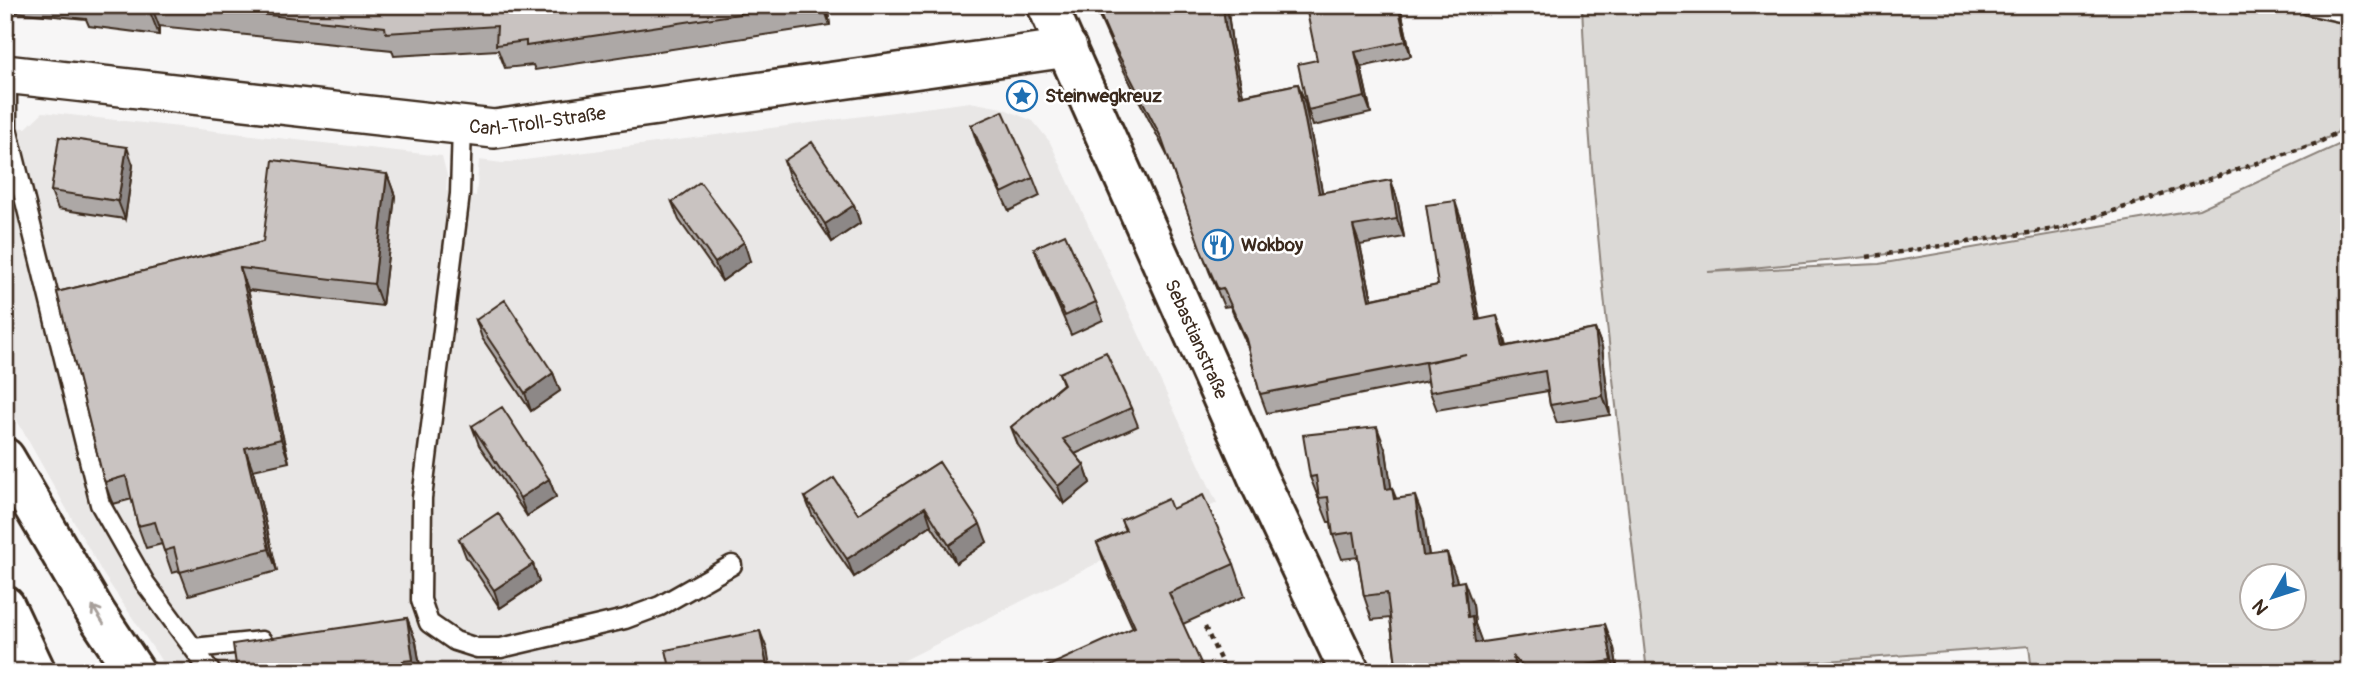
<svg xmlns="http://www.w3.org/2000/svg" width="2354" height="677" viewBox="0 0 2354 677" font-family="Pangolin,sans-serif">
<style>
.built{fill:#e9e7e6}
.green{fill:#dbd9d6;stroke:#8b827a;stroke-width:2;fill-rule:evenodd}
.lines{fill:none;stroke-linecap:round;stroke-linejoin:round}
.lane-casing{stroke:#3b2a1e;stroke-width:23}
.street-casing{stroke:#3b2a1e;stroke-width:42}
.secondary-casing{stroke:#3b2a1e;stroke-width:44}
.highway-casing{stroke:#3b2a1e;stroke-width:44}
.path{stroke:#3b2a1e;stroke-width:4.5;stroke-dasharray:5 5;stroke-linecap:butt}
.lane{stroke:#fff;stroke-width:18}
.street{stroke:#fff;stroke-width:37}
.secondary{stroke:#fff;stroke-width:38}
.highway{stroke:#fff;stroke-width:38}
.wall{fill:#ada8a6;stroke:#3b2a1e;stroke-width:2}
.shaded-wall{fill:#8d8887;stroke:#3b2a1e;stroke-width:2}
.building{fill:#c9c3c1;stroke:#3b2a1e;stroke-width:2}
.oneway{stroke:#a79f9a}
.labels{text-anchor:middle;dominant-baseline:central;stroke-width:5;stroke-linejoin:round;paint-order:stroke}
.poi-label{font-size:19px;font-weight:bold;fill:#3b2a1e;stroke:#fff;text-anchor:start}
.street-label{font-size:19px;fill:#3b2a1e;stroke:#fff}
</style>
<rect width="100%" height="100%" fill="#f7f6f6"/>
<filter id="ink" filterUnits="userSpaceOnUse"><feTurbulence type="fractalNoise" baseFrequency=".0143" numOctaves="2"/><feDisplacementMap in="SourceGraphic" scale="14" xChannelSelector="R" yChannelSelector="G"/><feConvolveMatrix kernelMatrix="1 2 1 2 8 2 1 2 1" color-interpolation-filters="sRGB"/></filter>
<g filter="url(#ink)">
<path class="built" d="M970 102 1002 108 1033 121 1050 142 1217 503 881 672H169L103 574 5 399V127L26 128 43 112 442 156 447 176 446 191 476 196 479 160 502 163Z"/>
<path class="green" d="M1582 5H2309L2349 14V126L2318 143 2062 228 1867 257 1708 272 1879 264 2199 209 2349 140V672H2032L2029 646 1772 665 1744 672H1647C1622 450 1591 228 1582 5ZM2252 576H2294V618H2252Z"/>
<g class="lines">
<g class="lane-casing">
<path id="lane" d="M2309 5 2349 14
M7 74V128L100 504 145 583 211 672
M462 126 460 194 422 498 421 600 429 623 455 641 477 648H501L625 619 660 606 732 565
M194 648 262 641"/>
</g>
<g class="street-casing">
<g id="street">
<path id="s1" d="M5 74 494 129 1068 48"/>
</g>
</g>
<g class="secondary-casing">
<g id="secondary">
<path id="s2" d="M1047 5 1260 482 1350 672"/>
</g>
</g>
<g class="highway-casing">
<path id="highway" d="M5 458 97 615 135 672
M5 606 36 672"/>
</g>
<path class="path" d="M1867 257 2062 228 2318 143 2349 126
M1205 627 1226 672"/>
<use href="#lane" class="lane"/>
<use href="#street" class="street"/>
<use href="#secondary" class="secondary"/>
<use href="#highway" class="highway"/>
</g>
<path class="wall" d="M11 5H827L830 25 535 70 533 65 505 68 498 50 394 56 392 50 159 26V35L89 26 86 19 14 12Z
M920 5H937L922 12Z
M1094 5H1227L1232 44 1243 95 1298 84 1305 103 1322 192 1397 198 1404 237 1360 245 1372 299 1438 285 1461 219 1480 320 1504 335 1507 346 1595 329 1602 347 1610 415 1557 423 1550 405 1548 391 1437 410 1430 392 1428 381 1267 413 1260 394 1248 347 1230 306 1224 307 1209 271 1167 155 1119 61Z
M1401 10 1411 56 1361 67 1371 113 1313 126 1308 110 1317 60Z
M971 125 1033 178 1040 196 1009 211 977 143Z
M784 161 854 205 860 223 832 242 790 179Z
M133 165 125 219 58 209 51 191Z
M387 174 395 196 382 306 248 290 289 462 253 470 277 571 189 595 180 571 172 573 162 544 146 548 138 526 132 499 113 504 111 500 103 477 57 292 263 242Z
M672 202 750 261 722 281 679 220Z
M1034 248 1096 302 1103 320 1071 335 1041 266Z
M476 320 553 373 560 391 531 411 482 338Z
M1059 373 1131 408 1138 426 1075 454 1084 465 1090 483 1064 504 1018 445 1011 427 1063 384Z
M472 426 549 479 556 497 527 516 479 445Z
M1386 451 1391 488H1392L1396 498 1424 520 1429 555 1456 577 1457 582 1473 605 1475 624 1481 642 1614 648 1618 672H1397L1390 618 1372 620 1364 596 1358 557 1342 559 1333 535 1331 522H1328L1310 477Z
M939 462 987 542 956 563 931 525 854 577 812 515 805 497 858 514Z
M1172 509 1234 564 1245 596 1183 624 1133 628 1109 575 1097 543 1125 531 1121 520Z
M459 539 533 564 539 582 500 608 466 557Z
M407 618 416 642 421 672H237Z"/>
<path class="shaded-wall" d="M151 5 159 26V35L150 12Z
M823 5H827L830 25Z
M1223 5H1227L1232 44 1247 114 1240 96 1225 25Z
M1398 5H1400L1401 10 1411 56 1406 41Z
M1355 52 1361 67 1371 113 1365 97Z
M1298 84 1305 103 1326 211 1319 193Z
M127 147 133 165 125 219 118 201Z
M387 174 395 196 382 306 374 284Z
M1391 180 1397 198 1404 237 1397 219Z
M1455 201 1461 219 1483 339 1477 320Z
M854 205 860 223 832 242 825 224Z
M1353 226 1360 245 1376 318 1369 300Z
M744 242 750 261 722 281 715 263Z
M240 268 248 290 289 462 281 439Z
M1497 316 1504 335 1510 366 1504 347Z
M1595 329 1602 347 1610 415 1603 396Z
M553 373 560 391 531 411 525 393Z
M1377 427 1386 451 1395 513 1386 489Z
M245 448 253 470 277 571 269 549Z
M1084 465 1090 483 1064 504 1058 486Z
M549 479 556 497 527 516 520 498Z
M1415 496 1424 520 1432 580 1423 556Z
M925 507 931 525 854 577 847 559Z
M980 524 987 542 956 563 949 545Z
M1447 553 1456 577 1461 607 1452 583Z
M533 564 539 582 500 608 494 590Z
M1464 581 1473 605 1475 624 1481 640 1484 667 1475 643 1468 617Z
M407 618 416 642 421 672H418L413 660Z
M1605 624 1614 648 1618 672H1616L1612 661Z
M760 631 767 649 771 672H768Z
M1513 657 1518 672H1515Z"/>
<path class="building" d="M100 5H151L150 12Z
M170 5H799L526 46V41L496 45 497 26 386 33 385 27Z
M1096 5H1223L1225 25 1240 96 1298 84 1319 193 1391 180 1397 219 1353 226 1369 300 1438 285 1426 205 1455 201 1477 320 1497 316 1504 347 1595 329 1603 396 1550 405 1545 371 1430 392 1425 363 1466 354 1260 394 1246 339 1223 288 1218 289 1202 253 1161 137 1112 42Z
M1342 5H1398L1406 41 1355 52 1365 97 1308 110 1298 64 1317 60 1307 12Z
M1003 111 1033 178 1002 193 971 125Z
M59 137 127 147 118 201 51 191Z
M812 142 854 205 825 224 784 161Z
M273 160 387 174 374 284 240 268 281 439 245 448 269 549 180 572 174 548 164 551 155 522 138 526 126 476 105 482 103 477 57 292 263 242Z
M700 182 744 242 715 263 672 202Z
M1065 234 1096 302 1065 316 1034 248Z
M505 300 553 373 525 393 476 320Z
M1106 352 1131 408 1063 439 1084 465 1058 486 1011 427 1064 384 1059 373Z
M502 407 549 479 520 498 472 426Z
M1377 427 1386 489 1392 488 1394 499 1415 496 1423 556 1447 553 1452 583 1464 581 1468 617 1472 616 1475 643 1605 624 1612 661 1578 666 1579 672H1530L1513 657 1515 672H1397L1387 593 1364 596 1354 532 1333 535 1328 497 1319 498 1316 476 1310 477 1303 435Z
M939 462 980 524 949 545 925 507 847 559 805 497 834 478 858 514Z
M1203 495 1234 564 1169 593 1205 672H1035L1135 627 1097 543 1126 530 1121 520 1168 499 1172 509Z
M498 513 533 564 494 590 459 539Z
M407 618 413 660 403 661 405 672H237L233 644Z
M760 631 768 672H671L666 650Z"/>
<defs><path id="oneway-shaft" d="M-6 0H5M1.5-3L5.5 0L1.5 3" fill="none" stroke-width="1.6" stroke-linecap="round" stroke-linejoin="round" transform="scale(1.75)"/></defs>
<use class="oneway" href="#oneway-shaft" transform="translate(98 615) rotate(-122)"/>
</g>
<defs>
<g id="sight-ring" transform="scale(1.575)"><circle r="9.5" fill="#fff" stroke="#1f6fb2" stroke-width="1.5"/><path d="M0-6L1.8-2.2L6-1.7L2.9 1.2L3.7 5.4L0 3.3L-3.7 5.4L-2.9 1.2L-6-1.7L-1.8-2.2Z" fill="#1f6fb2"/></g>
<g id="restaurant-ring" transform="scale(1.575)"><circle r="9.5" fill="#fff" stroke="#1f6fb2" stroke-width="1.5"/><path d="M-5-6h1v4h1v-4h1v4h1v-4h1v5L-1.5 .5V6h-2V.5L-5-1ZM5-6V6H3V1.5H1.5Q1.5-4 5-6Z" fill="#1f6fb2"/></g>
</defs>
<g fill-rule="evenodd">
<use href="#sight-ring" x="1022" y="96"/>
<use href="#restaurant-ring" x="1218" y="245"/>
</g>
<g class="labels">
<g class="poi-label">
<text x="1045" y="96">Steinwegkreuz</text>
<text x="1241" y="245">Wokboy</text>
</g>
<g class="street-label">
<text stroke="none"><textPath href="#s1" startOffset="536">Carl-Troll-Straße</textPath></text>
<text stroke="none"><textPath href="#s2" startOffset="366">Sebastianstraße</textPath></text>
</g>
</g>
<rect width="2354" height="677" fill="none" stroke="#fff" stroke-width="28"/>
<rect x="14" y="14" width="2326" height="649" fill="none" stroke="#3b2a1e" stroke-width="2.5" filter="url(#ink)"/>
<g transform="translate(2273 597) rotate(231)"><circle r="33" fill="#ffffff" stroke="#b1aaa5" stroke-width="2"/>
<path d="M0-5L12 26L0 18L-12 26Z" fill="#1f6fb2"/>
<text y="-10" font-size="19" font-weight="bold" text-anchor="middle" fill="#3b2a1e">N</text>
</g>
</svg>
